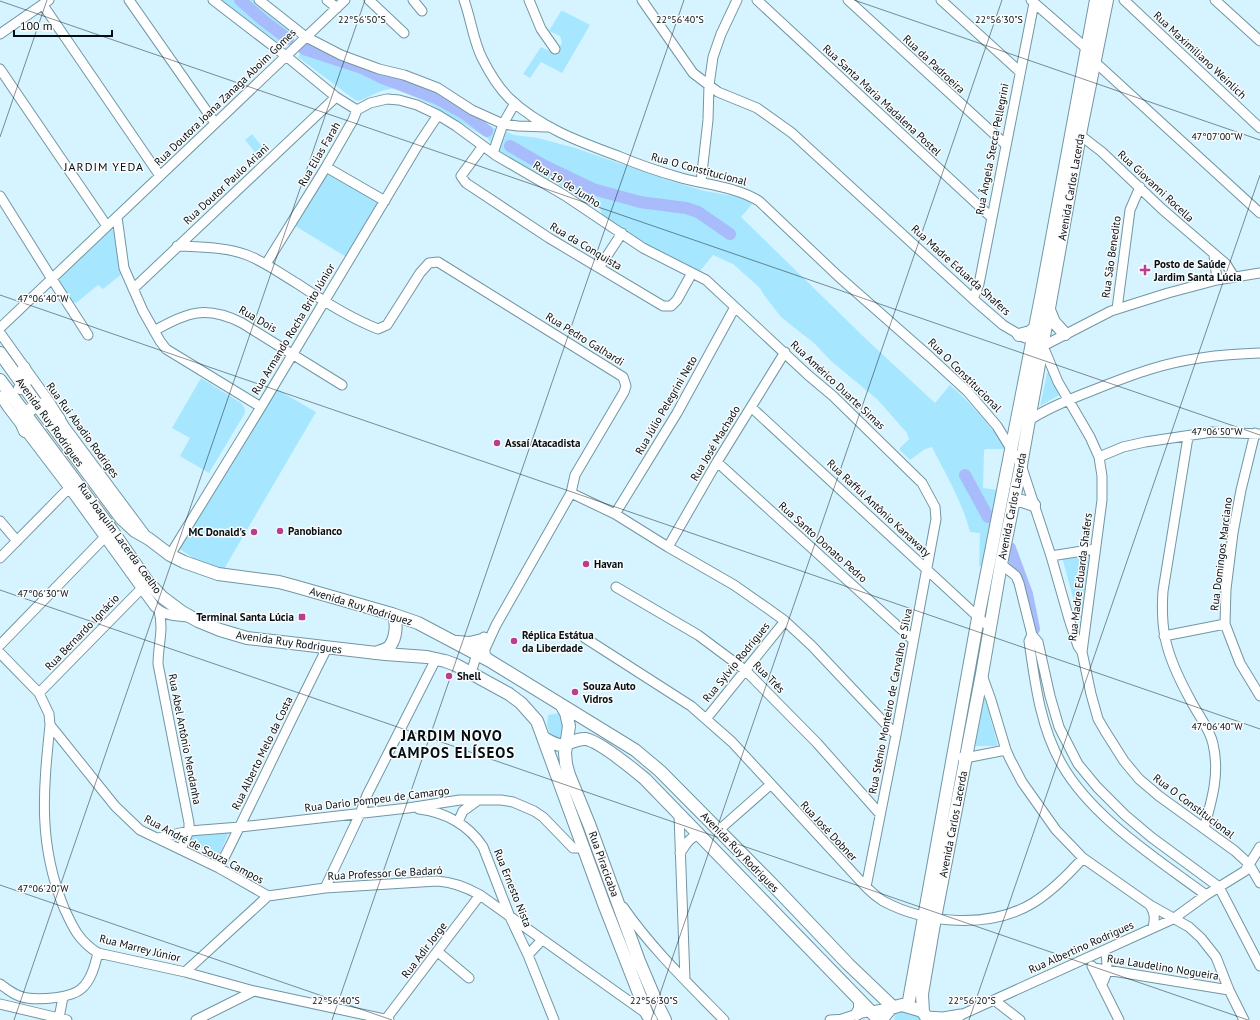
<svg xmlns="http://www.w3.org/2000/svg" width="1260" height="1020" viewBox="0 0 1260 1020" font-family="'PT Sans',sans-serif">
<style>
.green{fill:#a6e7ff}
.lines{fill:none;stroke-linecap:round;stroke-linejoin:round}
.river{stroke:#a8bcfc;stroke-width:12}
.minor-casing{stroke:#7296a3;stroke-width:11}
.major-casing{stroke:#7296a3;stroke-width:14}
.minor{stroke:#fff;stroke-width:9}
.major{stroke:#fff;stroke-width:12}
.ticks{fill:none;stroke:#030e13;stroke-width:1;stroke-opacity:0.45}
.poi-dot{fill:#b93e90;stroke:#fbfbfb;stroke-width:1.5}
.labels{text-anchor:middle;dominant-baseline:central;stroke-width:3;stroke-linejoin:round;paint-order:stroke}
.street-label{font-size:11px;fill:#030e13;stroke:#fbfbfb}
.poi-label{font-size:11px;font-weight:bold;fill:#030e13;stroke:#fbfbfb;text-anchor:start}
.neighbourhood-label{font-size:12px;letter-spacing:1px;fill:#030e13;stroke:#fbfbfb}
.district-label{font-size:15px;font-weight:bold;letter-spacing:1px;fill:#030e13;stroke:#fbfbfb}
.ticks-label{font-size:10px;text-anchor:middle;fill:#030e13;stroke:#fbfbfb;stroke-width:3;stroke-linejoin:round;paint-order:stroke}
</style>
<rect width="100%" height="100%" fill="#d5f4ff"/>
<path class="green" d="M222 0H253L293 32V37C288 43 284 44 277 42Z
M561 11H563L590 25 562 73 541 62 530 78 523 74 541 47 554 53 557 51 562 43 560 36 549 31Z
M311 43 433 90 494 128 507 132 514 135 538 138 575 148 674 182 705 191 739 197 754 202 741 217 867 340 935 403 950 385C970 402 988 423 1004 445V449H985L984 451 983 488 998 490 986 565 979 566 980 533 970 532C962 501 946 475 932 447L925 449 910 460 899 449 909 439 907 433 877 399 831 361 815 344 781 317 764 295 760 288 733 264 713 255 700 271 641 242 603 216 599 206 585 203 556 183 511 159 496 149 487 138 428 103 395 88 381 91 359 101 355 100 298 57 305 45Z
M252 134 265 150 258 156 245 140Z
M326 168 382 202 348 258 292 224Z
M110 228 115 232C115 246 123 259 123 273L103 289 98 285 76 303 72 302C68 295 56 284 61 275Z
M1048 369 1061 394 1040 406Z
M201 378 241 403C244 406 245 408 245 413L209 473 180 456 190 438 172 428Z
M273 387 316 412 224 569 198 561 175 546Z
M1089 552 1081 627 1062 557Z
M984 695 998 746H975Z
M560 713C564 723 564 729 561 739H555L551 736 547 725 548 715Z
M230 829 219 856 188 841 192 833Z
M900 1008 918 1015 921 1020H894L895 1013Z"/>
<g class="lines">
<path class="river" d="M240 0 264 21 288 39
M304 49 362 68 382 78 438 99 465 114 487 131
M510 146 543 165 593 189 640 202 686 208 698 212 730 234
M965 475 988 517
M1010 548 1027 594 1034 629"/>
<g class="minor-casing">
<path id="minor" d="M129 0 215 123
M213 0 286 56 336 97 357 110
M259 0 306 37 341 55 379 69 404 75 438 88 472 110 503 124 518 126 547 127
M327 0 337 8
M369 0 404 33
M413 0 422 11
M464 0C471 19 473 40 482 58 489 72 498 87 509 98 539 127 580 142 618 156 637 164 657 171 678 177 705 185 734 186 759 201L838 276 930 357 968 392 997 426 1021 465 1051 556 1069 619 1078 646 1082 652 1091 694 1098 719 1105 731 1124 761 1139 779 1159 796 1235 851 1249 864 1260 883
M529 0 541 29 555 49
M642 0 693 73 718 92 757 108 792 133 973 299 1003 325 1025 338
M757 0 991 217
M848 0 1005 144
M941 0 1020 72
M1031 0 1086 48 1095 62 1260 213
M1124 0 1260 128
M1215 0 1260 41
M43 5 160 176
M0 34 49 0
M0 69 107 226
M1080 135 1102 152 1162 209 1226 264 1234 277
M483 146 461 176 466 183 549 238 663 306H671L677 300 692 273
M493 153 503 124 515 103
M326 167 385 201
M701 182 708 120 709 85 713 57 721 34 737 0
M0 196 52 279 88 335
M117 217 124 268 143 311 160 341 166 349 261 407
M177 246C199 247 227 247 247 255 265 262 281 274 298 284 323 301 350 318 378 329L387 325 420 273 429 263 438 262 623 377 626 386 624 392 575 475 571 493 496 625 485 649V654L490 661
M1214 255 1217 280
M266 264 326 167 353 120 357 110 370 103 387 99 399 100 417 105 438 115 456 126 497 156 564 195 643 248 706 280 808 375 833 396 922 483 935 507 936 519 896 735 866 887
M599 268 622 233
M133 289 336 97
M973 299 979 284 1034 3
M1117 309 1130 210 1140 187
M0 328 345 0
M154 331C187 312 206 305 242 323L342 385
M0 333 51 404 65 427 144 533
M1043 346 1058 382 1090 437 1099 457 1102 476V500L1082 652
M1043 346 1111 311 1168 293 1217 280 1260 273
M0 396 8 408 69 488 155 607C165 616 177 616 189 617
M751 407 990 628
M1028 421C1047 408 1070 399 1091 391 1111 383 1131 375 1151 369 1186 358 1224 354 1260 353
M1255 433 1241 490 1233 533 1226 589 1225 624 1240 663 1260 696
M1188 437 1163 591C1162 606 1162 622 1165 637 1169 659 1180 681 1191 701 1198 715 1210 729 1213 744 1220 773 1212 800 1204 828
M1099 457 1123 447 1145 442 1212 432 1260 434
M717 462 913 640
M571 493 615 514 668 547 734 585 767 608 785 621 812 646 896 735
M615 514 677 413 735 307
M0 521 17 541
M668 547 717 462 785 352
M170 555 261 407 418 145 438 115
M1051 556 1095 549
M0 558 69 488
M1001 564 1016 576 1019 583 1032 635 1029 641C1035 682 1040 726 1061 763 1091 817 1157 859 1206 895
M616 587 698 635 745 670 817 743 880 814
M159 611C164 629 158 645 158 664L189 823V831L181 849
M1032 635 1038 642 1050 696 1059 727 1078 764 1097 787 1125 815 1151 837 1219 887 1260 966
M1164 636 1225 624
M585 638 691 706 732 742 866 887C871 892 877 897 883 901 926 924 990 929 1033 903 1052 891 1068 875 1083 858
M0 645 104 538
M0 653 39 693 49 714 50 725 115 806 140 830 219 868 268 896
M471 673 479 647 484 637
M982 675 991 700 1006 750 1010 759 1022 782 1056 830 1083 858 1150 905 1189 927 1201 938 1216 957 1229 990 1244 1020
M39 693 142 588
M706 719 785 621
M50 725C43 792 38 844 64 908 73 928 79 941 98 953L185 972 254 991 389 1020
M962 757 965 758 1006 750
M419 809C445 812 469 825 483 847L510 917 528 955 554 1020
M679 814 685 980
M458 822 463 811 477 801
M719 830 770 785
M158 838 189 831 240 827 408 808 460 800H501L513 802 534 811 543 817 573 848H584
M680 853C686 845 689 837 699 835
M219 868C256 795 290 721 327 648
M325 888 360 814 367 795 436 659
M1150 905C1155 913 1155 918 1153 928
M623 907C652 949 689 984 724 1020
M438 952 469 978
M528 955 540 942 543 941
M1092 966 1119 1020
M1094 968 1229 990
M185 972 268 896 325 888 437 881C453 882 466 887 480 895L647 1014
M0 984C8 990 17 997 27 998 41 1000 71 998 81 989 91 981 95 965 98 953
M1101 985C1109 974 1108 962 1105 950
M994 1000 1020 1020
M0 1004 67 1020
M926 1016 943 1017 961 1014
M59 1018 63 997
M386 1019 480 895
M842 1019 857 1014 893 1007
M196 1020 254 991
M830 1020 847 1019
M954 1020 963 1014 1173 919 1206 895 1245 871 1260 847"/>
</g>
<g class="major-casing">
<path id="major" d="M1049 310 1054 322 1065 334
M1019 335 1030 332 1035 328
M0 353 38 406 121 518 135 531 149 539 170 555 184 562 218 574 279 582 294 586 392 614 418 623 490 661 635 750 660 771 770 882 848 964 893 1007
M0 380 111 529 147 581 162 597 182 612 198 621 220 630 247 638 385 654 427 657 445 661 456 665 509 694 521 703 537 721 604 904 647 1014 651 1020
M20 388C28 382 26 376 24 368
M25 431C23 427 21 424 23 419 25 412 38 402 46 405 51 407 55 414 59 419
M1014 501H1022L1034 505
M457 642 470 643 482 640
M375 653C380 651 387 650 390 646 396 638 398 621 392 614
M562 706 566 713 569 726 565 753 566 764 569 775 589 824 639 961 659 1008 665 1020
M544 738C549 741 555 745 561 745 570 744 577 738 586 739 600 742 633 769 645 779L879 1020
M908 1006 978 618 1042 292 1096 0
M923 1012 922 994 935 918 982 674 1001 564 1021 465 1081 129 1107 0
M857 1014 860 1009V1001
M881 1020 891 1008 902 1005 919 1010 923 1012 928 1020"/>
</g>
<use href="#minor" class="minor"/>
<use href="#major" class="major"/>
</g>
<path class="ticks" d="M854 0 1260 140M0 1 1260 435M0 137 47 0M0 295 1260 729M0 590 1248 1020M0 885 392 1020M14 1020 365 0M332 1020 684 0M651 1020 1002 0M969 1020 1260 175"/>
<g class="poi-dot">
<path d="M1143 264h4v4h4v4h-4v4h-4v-4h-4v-4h4z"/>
<circle cx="497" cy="443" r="4"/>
<circle cx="280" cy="531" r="4"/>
<circle cx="254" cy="532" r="4"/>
<circle cx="586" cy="564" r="4"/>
<rect x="298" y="613" width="8" height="8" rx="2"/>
<circle cx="514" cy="641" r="4"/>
<circle cx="449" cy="676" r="4"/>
<circle cx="575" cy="692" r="4"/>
</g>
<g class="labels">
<g class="street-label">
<text transform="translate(1200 55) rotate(43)">Rua Maximiliano Weinlich</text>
<text transform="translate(934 64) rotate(43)">Rua da Padroeira</text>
<text transform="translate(225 97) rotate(-44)">Rua Doutora Joana Zanaga Aboim Gomes</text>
<text transform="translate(882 100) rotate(43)">Rua Santa Maria Madalena Postel</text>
<text transform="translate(992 149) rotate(-79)">Rua Ângela Stecca Pellegrini</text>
<text transform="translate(319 154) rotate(-60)">Rua Elias Farah</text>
<text transform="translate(699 169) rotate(15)">Rua O Constitucional</text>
<text transform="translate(226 184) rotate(-43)">Rua Doutor Paulo Ariani</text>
<text transform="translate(567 184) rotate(32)">Rua 19 de Junho</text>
<text transform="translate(1156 186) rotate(43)">Rua Giovanni Rocella</text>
<text transform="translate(1071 187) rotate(-80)">Avenida Carlos Lacerda</text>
<text transform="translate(586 246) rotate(31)">Rua da Conquista</text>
<text transform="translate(1111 257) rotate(-82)">Rua São Benedito</text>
<text transform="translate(961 270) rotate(42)">Rua Madre Eduarda Shafers</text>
<text transform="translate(258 319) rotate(30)">Rua Dois</text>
<text transform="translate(293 329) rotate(-59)">Rua Armando Rocha Brito Júnior</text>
<text transform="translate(585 339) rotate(32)">Rua Pedro Galhardi</text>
<text transform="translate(965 375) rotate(45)">Rua O Constitucional</text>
<text transform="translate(838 385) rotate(43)">Rua Américo Duarte Simas</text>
<text transform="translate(666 405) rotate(-60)">Rua Júlio Pelegrini Neto</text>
<text transform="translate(50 422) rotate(54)">Avenida Ruy Rodrigues</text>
<text transform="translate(83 430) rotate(54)">Rua Rui Abadio Rodriges</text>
<text transform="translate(715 443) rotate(-59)">Rua José Machado</text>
<text transform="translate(1012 506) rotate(-79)">Avenida Carlos Lacerda</text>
<text transform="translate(879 508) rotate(43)">Rua Rafful Antônio Kanawaty</text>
<text transform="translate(120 538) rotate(54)">Rua Joaquim Lacerda Coelho</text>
<text transform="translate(823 542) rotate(42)">Rua Santo Donato Pedro</text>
<text transform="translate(1221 554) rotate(-83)">Rua Domingos Marciano</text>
<text transform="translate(1080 577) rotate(-83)">Rua Madre Eduarda Shafers</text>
<text transform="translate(361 606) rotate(17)">Avenida Ruy Rodriguez</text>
<text transform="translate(82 632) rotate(-46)">Rua Bernardo Ignácio</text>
<text transform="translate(289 642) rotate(8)">Avenida Ruy Rodrigues</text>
<text transform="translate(736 662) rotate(-51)">Rua Sylvio Rodrigues</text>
<text transform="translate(769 677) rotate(45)">Rua Três</text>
<text transform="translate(890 701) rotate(-79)">Rua Stênio Monteiro de Carvalho e Silva</text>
<text transform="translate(185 739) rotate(79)">Rua Abel Antônio Mendanha</text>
<text transform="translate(262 753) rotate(-64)">Rua Alberto Melo da Costa</text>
<text transform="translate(377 799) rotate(-7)">Rua Dario Pompeu de Camargo</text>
<text transform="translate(1194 806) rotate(37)">Rua O Constitucional</text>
<text transform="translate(953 824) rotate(-79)">Avenida Carlos Lacerda</text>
<text transform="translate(829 831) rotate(47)">Rua José Dobner</text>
<text transform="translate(204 849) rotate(28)">Rua André de Souza Campos</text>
<text transform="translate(740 852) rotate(46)">Avenida Ruy Rodrigues</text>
<text transform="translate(604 864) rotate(70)">Rua Piracicaba</text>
<text transform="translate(385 873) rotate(-3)">Rua Professor Ge Badaró</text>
<text transform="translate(513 888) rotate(68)">Rua Ernesto Nista</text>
<text transform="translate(1081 947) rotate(-24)">Rua Albertino Rodrigues</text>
<text transform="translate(140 948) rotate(14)">Rua Marrey Júnior</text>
<text transform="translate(424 950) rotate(-53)">Rua Adir Jorge</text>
<text transform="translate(1163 967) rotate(9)">Rua Laudelino Nogueira</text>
</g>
<g class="poi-label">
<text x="1154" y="264">Posto de Saúde<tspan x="1154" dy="13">Jardim Santa Lúcia</tspan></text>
<text x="505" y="443">Assaí Atacadista</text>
<text x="288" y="531">Panobianco</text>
<text x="246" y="532" text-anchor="end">MC Donald's</text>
<text x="594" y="564">Havan</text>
<text x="294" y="617" text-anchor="end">Terminal Santa Lúcia</text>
<text x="522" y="635">Réplica Estátua<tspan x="522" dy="13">da Liberdade</tspan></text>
<text x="457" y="676">Shell</text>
<text x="583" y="686">Souza Auto<tspan x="583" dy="13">Vidros</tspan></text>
</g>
<g class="neighbourhood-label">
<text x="104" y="166">JARDIM YEDA</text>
</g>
<g class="district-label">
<text x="452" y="735">JARDIM NOVO<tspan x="452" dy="17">CAMPOS ELÍSEOS</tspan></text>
</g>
</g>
<g class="ticks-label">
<text x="362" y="23">22°56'50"S</text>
<text x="680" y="23">22°56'40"S</text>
<text x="999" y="23">22°56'30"S</text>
<text x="1217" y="140">47°07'00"W</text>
<text x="43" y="302">47°06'40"W</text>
<text x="1217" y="435">47°06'50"W</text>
<text x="43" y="597">47°06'30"W</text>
<text x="1217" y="730">47°06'40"W</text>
<text x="43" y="892">47°06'20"W</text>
<text x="336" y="1004">22°56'40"S</text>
<text x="654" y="1004">22°56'30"S</text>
<text x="972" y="1004">22°56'20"S</text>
</g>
<path d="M14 30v6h98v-6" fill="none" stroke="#030e13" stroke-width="2"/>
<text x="20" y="30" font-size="12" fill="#030e13" stroke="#fbfbfb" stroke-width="3" paint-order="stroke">100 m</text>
</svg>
